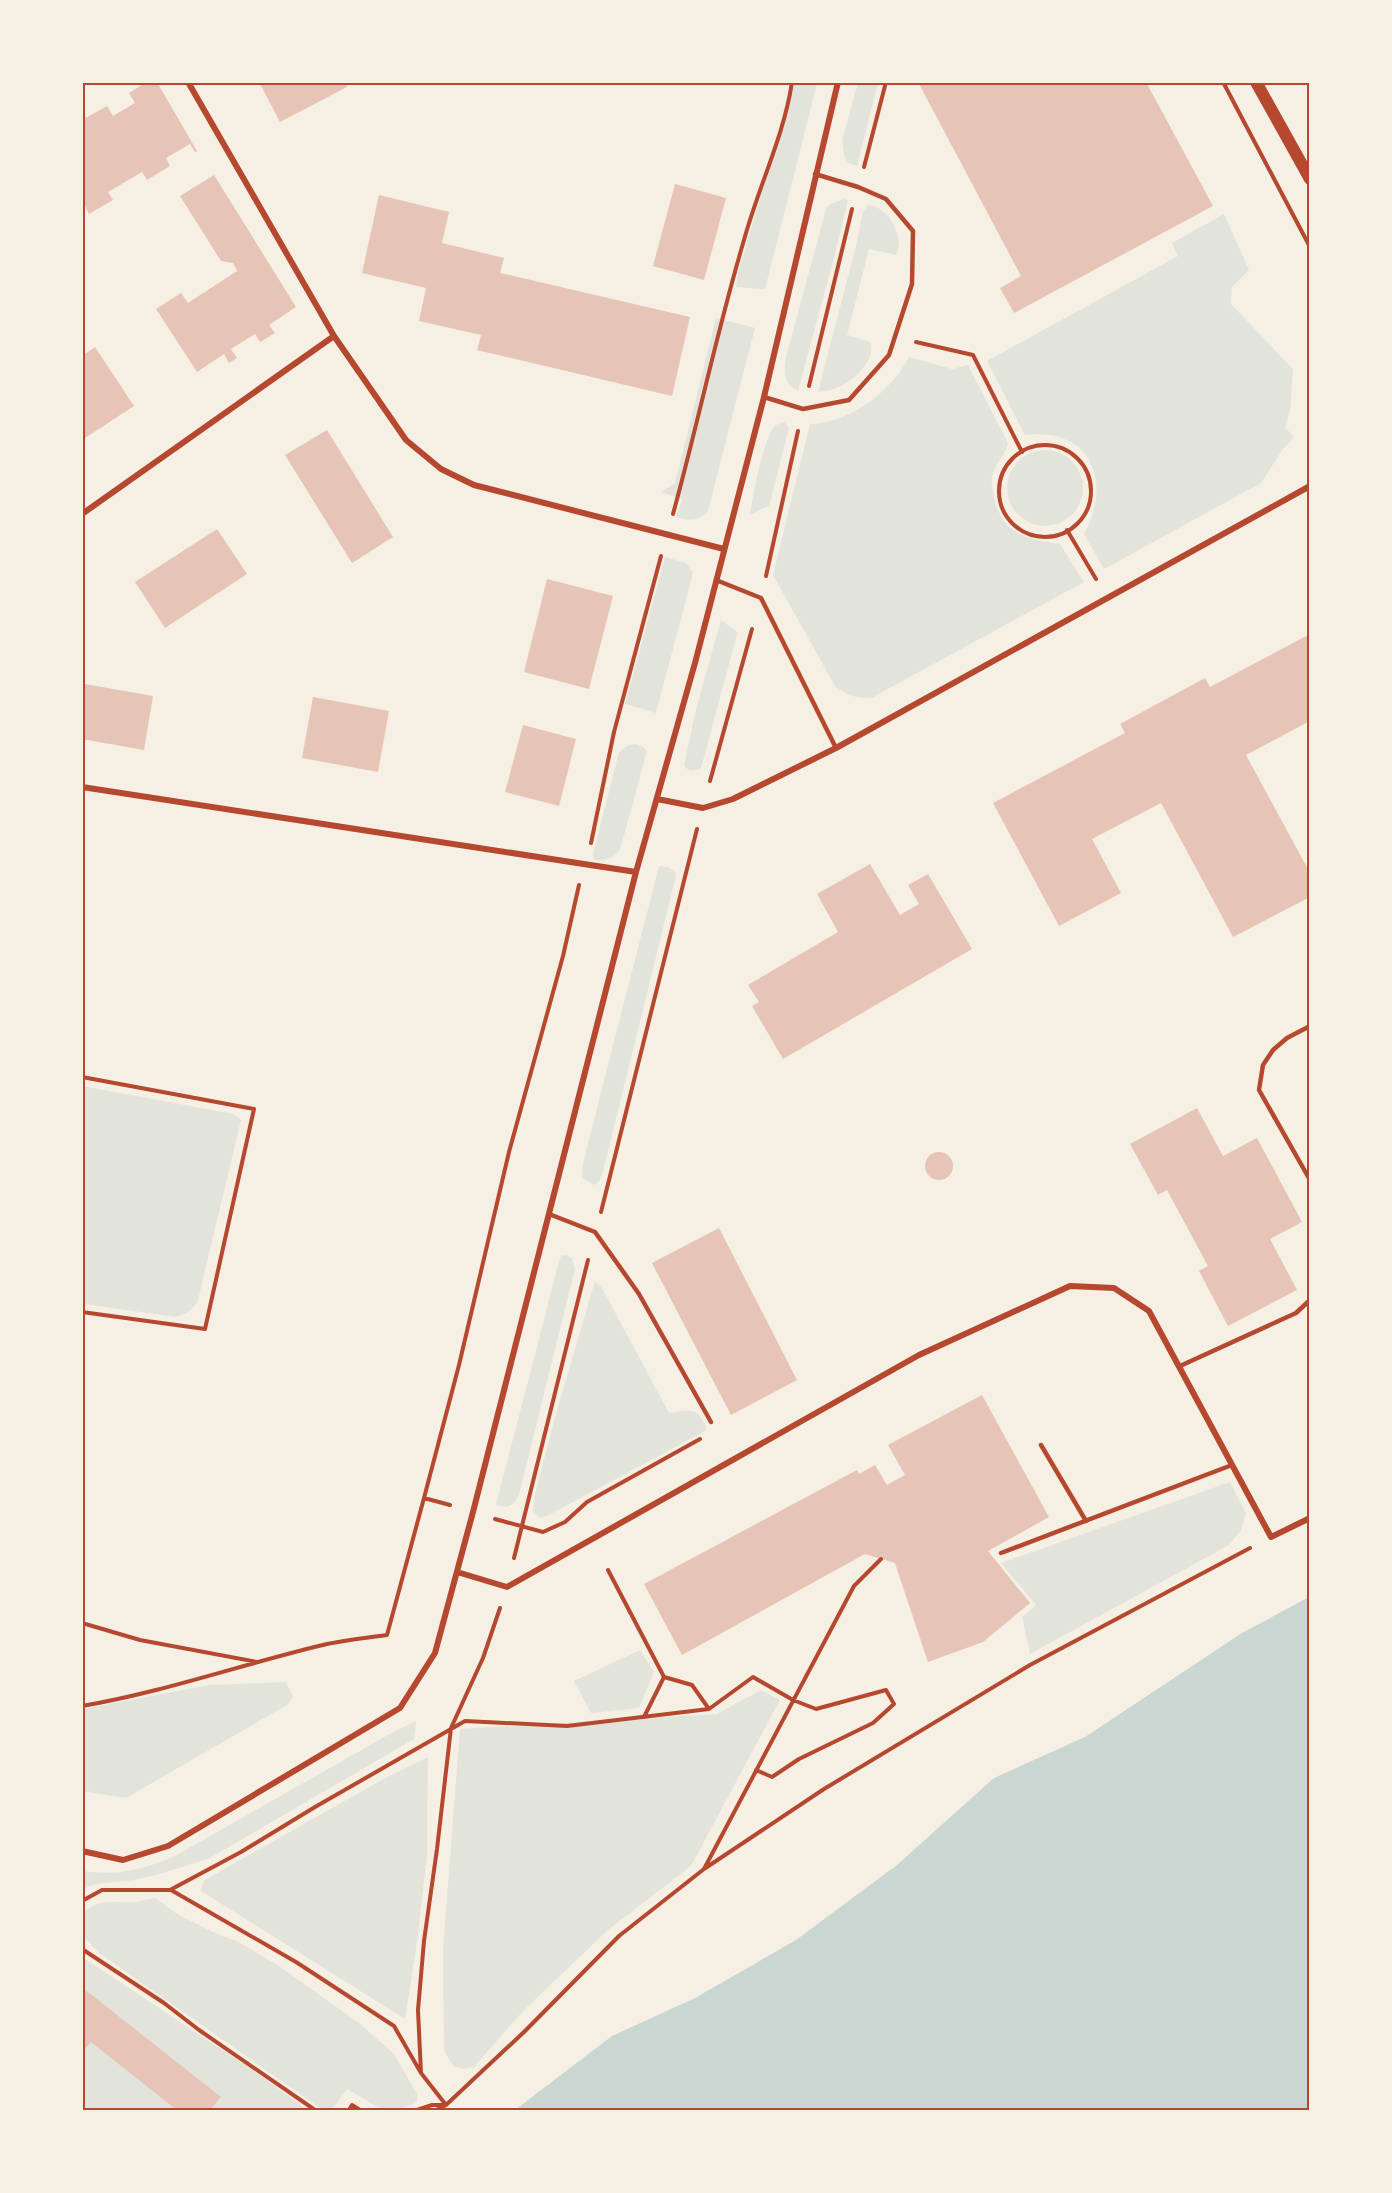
<svg xmlns="http://www.w3.org/2000/svg" width="1392" height="2193" viewBox="0 0 1392 2193" font-family="Barlow,sans-serif">
<style>
.green{fill:#e2e4dc}
.water{fill:#c9d6d2}
.building{fill:#e6c5b7}
.lines{fill:none;stroke-linecap:round;stroke-linejoin:round}
.path{stroke:#b5482f;stroke-width:4}
.service{stroke:#b5482f;stroke-width:4.5}
.minor{stroke:#b5482f;stroke-width:6}
.secondary{stroke:#b5482f;stroke-width:12}
.neatline{fill:none;stroke:#b5482f;stroke-width:2}
</style>
<rect width="100%" height="100%" fill="#f6efe4"/>
<path class="green" d="M793 83H817L765 289 736 287 738 272 782 126Z
M858 83H878L857 166 848 163 844 156 842 140Z
M844 199 848 201 836 250 798 391C783 383 784 372 786 357L826 209 830 204Z
M868 205C887 205 906 238 896 255L869 249 847 335 870 342C877 358 855 380 841 386 834 390 826 391 818 392L856 246 863 212Z
M1224 214 1249 270 1232 287 1231 304 1293 369 1290 411 1285 427 1294 437 1283 449 1261 483 1104 569 1084 534C1113 481 1091 427 1025 435L987 361 1178 256 1172 243Z
M716 318 755 328 708 511C699 521 689 521 676 517L682 499 661 492 675 483Z
M909 357 952 369 968 365 1008 443C1006 455 994 464 992 477 991 485 993 493 995 501 1004 535 1029 540 1060 544L1084 582 873 697C858 700 847 695 835 686L773 575 810 424C850 423 891 392 909 357Z
M784 422 789 427 769 506 750 515C753 494 762 447 772 430 775 425 779 423 784 422Z
M1007 488a38 38 0 1 1 76 0a38 38 0 1 1-76 0Z
M665 557 686 563 693 573 656 713 625 704Z
M721 620 737 632 735 642 701 768C694 772 690 772 684 766L696 709Z
M635 744 642 746 647 751 620 850 611 858 599 861 594 859 593 854 619 752 627 746Z
M659 866 668 867 676 873V876L603 1171 599 1181 594 1185 582 1178 583 1163Z
M82 1086 234 1114 241 1120 198 1300C194 1310 186 1313 177 1317L83 1304Z
M566 1255 572 1258 575 1269 519 1495C513 1506 508 1509 496 1505L558 1265 561 1256Z
M595 1281 602 1288 669 1413C691 1410 697 1405 707 1430L547 1516 540 1518 535 1514 533 1510 535 1494 555 1417Z
M1230 1482 1246 1513 1241 1530 1229 1545 1030 1654 1022 1617 1036 1605 1001 1563Z
M640 1650 654 1672 639 1708 591 1713 574 1681Z
M286 1682 293 1697 287 1705 126 1798 83 1791V1709L210 1685Z
M761 1690 780 1700 691 1866 608 1930 523 2011 474 2067 463 2069 453 2066 444 2050 443 1949 460 1729 717 1714Z
M416 1721 414 1739 210 1858C185 1866 159 1875 133 1880 116 1883 98 1881 83 1889V1871C119 1876 142 1870 175 1856L395 1731Z
M428 1757 427 1855 417 1942 405 2019 201 1891 203 1881 387 1777Z
M155 1898 177 1914 215 1933 237 1941 279 1966 359 2023 394 2054 417 2094V2102C383 2119 377 2105 347 2089L332 2110H323L99 1953 83 1936V1913C102 1896 114 1904 136 1902 143 1901 149 1899 155 1898Z
M82 1957 263 2077 307 2110H83Z"/>
<path class="water" d="M1309 1597V2110H515L612 2036 695 1998 796 1940 897 1865 994 1778 1085 1737 1242 1633Z"/>
<path class="building" d="M147 82H157L197 151 195 152 190 144 166 158 170 166 147 180 142 172 108 192 113 200 89 214 85 206 82 207V120L107 106 113 116 135 103 129 93Z
M259 82H345L347 87 280 122Z
M918 82H1146L1213 206 1014 313 1000 288 1021 276Z
M214 175 296 307 269 325 275 333 260 342 255 334 231 349 237 358 229 363 224 354 197 372 156 309 181 293 188 303 237 271 233 263 221 261 180 196Z
M675 184 726 198 704 280 653 266Z
M379 195 449 212 442 243 504 258 500 273 690 317 672 396 477 350 481 335 419 321 426 288 362 273Z
M95 347 134 406 82 440V356Z
M327 430 393 537 352 563 285 455Z
M217 529 247 574 165 628 135 582Z
M547 579 613 596 589 689 524 672Z
M1310 634V721L1246 755 1310 873V897L1233 937 1161 803 1092 839 1121 893 1059 926 993 803 1125 733 1120 724 1205 678 1210 687Z
M85 684 153 696 144 750 82 739V696Z
M313 697 389 711 378 772 302 758Z
M523 725 576 739 559 806 505 792Z
M870 864 900 915 919 904 908 885 928 874 972 949 783 1059 752 1006 759 1002 748 985 838 932 817 894Z
M1197 1108 1223 1156 1257 1138 1302 1222 1270 1239 1297 1290 1228 1326 1199 1271 1208 1266 1167 1190 1158 1195 1130 1144Z
M925 1166a14 14 0 1 1 28 0a14 14 0 1 1-28 0Z
M719 1228 797 1380 731 1415 652 1263Z
M982 1395 1049 1517 988 1551 1030 1603 983 1642 928 1662 895 1563 865 1554 682 1655 644 1584 857 1470 859 1474 875 1465 887 1485 905 1475 888 1445Z
M82 1990 88 1992 221 2097 210 2110H172L174 2108 91 2042 82 2052Z"/>
<g class="lines">
<path class="path" d="M1223 82 1310 247
M864 167 886 82
M916 342 973 355 1022 452
M809 386 852 209
M999 491a46 46 0 1 1 92 0a46 46 0 1 1-92 0Z
M673 514C698 423 717 331 744 240 758 188 784 136 792 82
M1067 530 1096 579
M766 576 798 431
M710 781 752 629
M591 843 614 732 661 556
M82 1077 254 1109 205 1329 82 1312
M601 1212 697 829
M424 1498 459 1365 509 1152 563 956 579 885
M495 1519 543 1532 565 1522 587 1502 700 1439
M514 1558 588 1260
M608 1570 664 1677 692 1685 709 1709
M82 1623 140 1640 257 1662
M82 1706C164 1692 243 1664 323 1645 344 1640 366 1638 387 1635L424 1498 450 1505
M644 1717 664 1677
M704 1869 854 1586 881 1559
M171 1890 296 1962 394 2026 421 2073 446 2105
M82 1901 102 1890H170L241 1852 315 1807 465 1721 567 1726 709 1709 753 1677 793 1700 816 1709 886 1690 894 1704 873 1723 799 1759 772 1777 756 1770
M82 1949 164 2003 199 2030 315 2110
M421 2073 418 2010 424 1941 437 1849 451 1728 483 1658 500 1608
M349 2110 352 2105 360 2110
M417 2110 432 2105H445
M436 2110 446 2105 524 2032 619 1936 704 1869 824 1789 1030 1665 1250 1548"/>
<path class="service" d="M764 397 803 409 849 400 889 355 912 284 913 231 886 199 858 187 815 174
M716 580 761 598 836 748
M1310 1026 1287 1038 1273 1050 1263 1065 1259 1090 1310 1180
M549 1214 595 1232 639 1294 711 1422
M1180 1366 1296 1313 1310 1300
M1041 1445 1086 1521
M1001 1553 1232 1465"/>
<path class="minor" d="M188 82 334 336 406 440 441 469 474 485 724 549
M82 514 334 336
M82 787 636 872
M657 799 703 808 733 799 836 748 1310 486
M457 1572 507 1587 919 1355 1070 1286 1114 1288 1149 1311 1271 1537 1310 1518
M82 1851 123 1860 168 1846 400 1708 435 1653 473 1512 636 872 695 663 764 397 838 82"/>
<path class="secondary" d="M1256 82 1310 179"/>
</g>
<rect width="1392" height="2193" fill="none" stroke="#f6efe4" stroke-width="168"/>
<rect x="84" y="84" width="1224" height="2025" class="neatline"/>
</svg>
